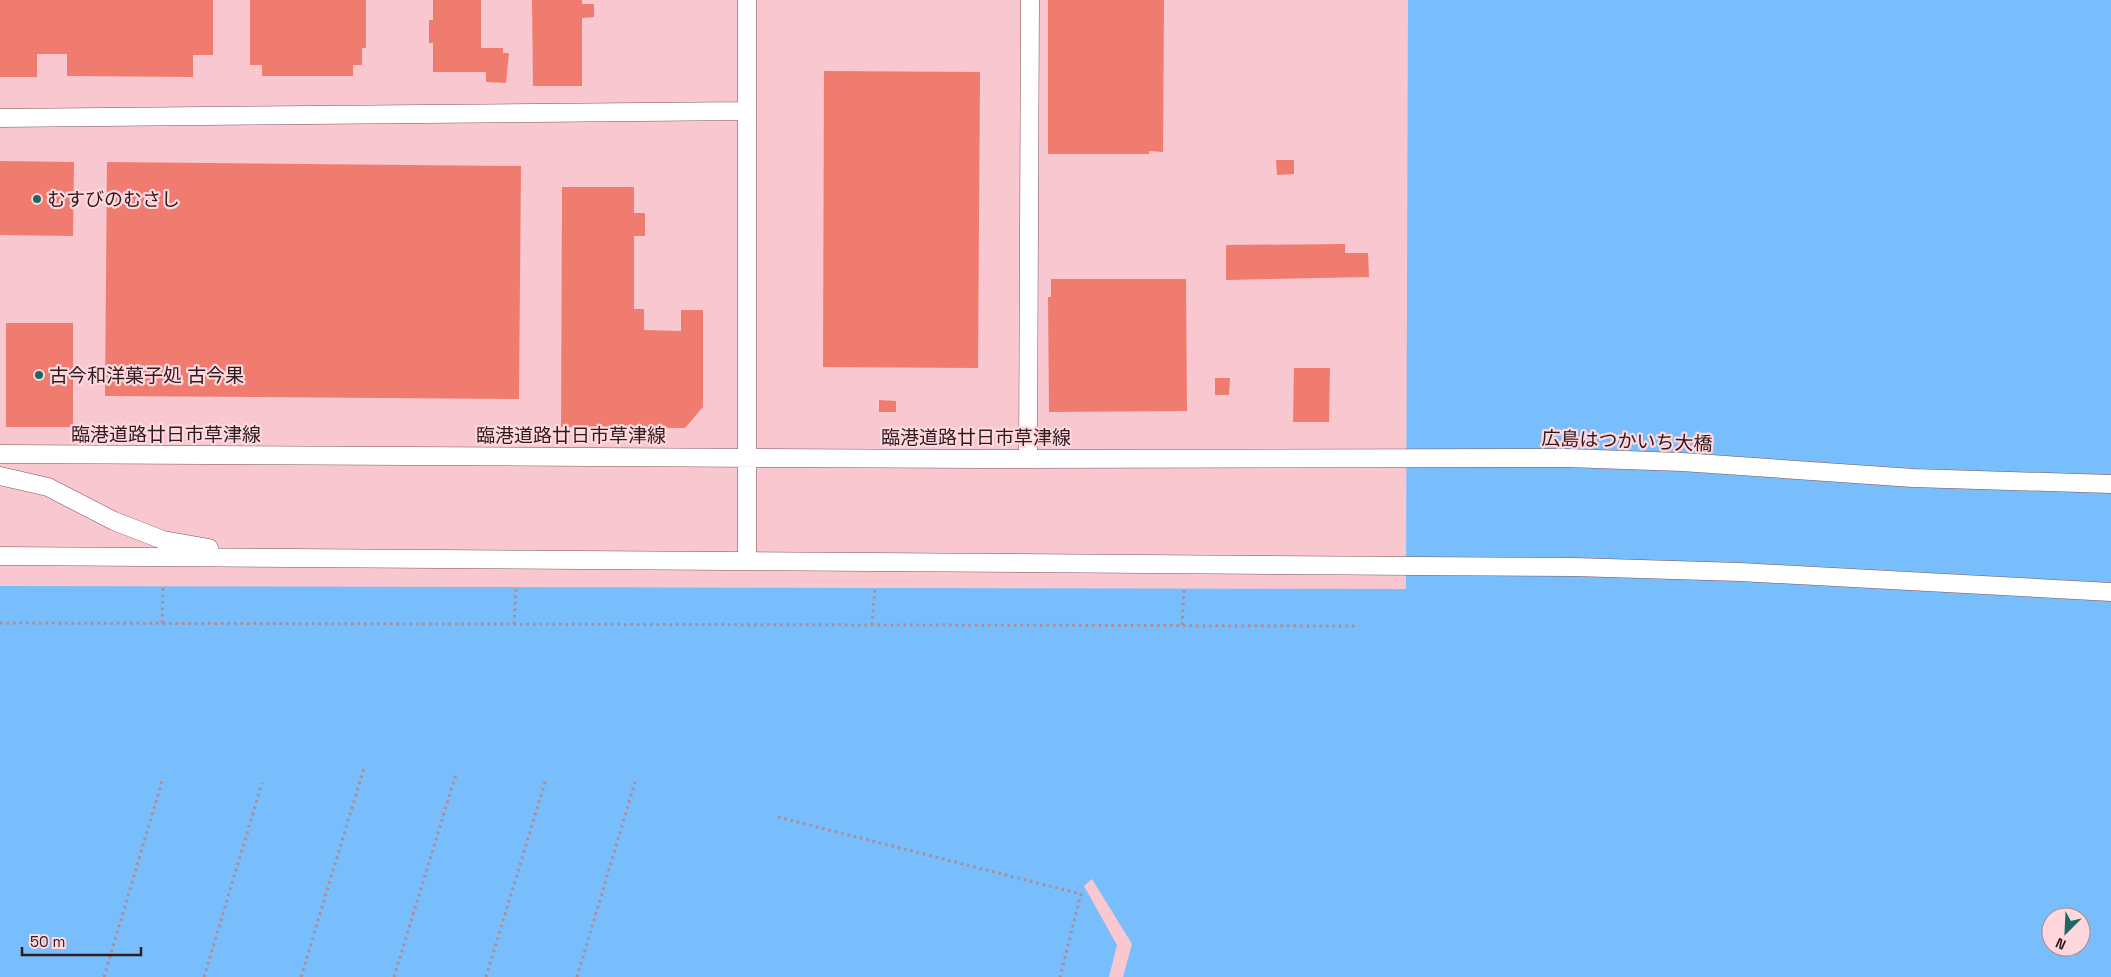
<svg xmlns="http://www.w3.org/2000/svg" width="2111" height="977" viewBox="0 0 2111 977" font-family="'Space Grotesk','Noto Sans JP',sans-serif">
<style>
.water{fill:#78befd;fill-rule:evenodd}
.building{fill:#f07c70}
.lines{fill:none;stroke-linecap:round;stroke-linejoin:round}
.tertiary-casing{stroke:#7e545c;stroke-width:19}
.path{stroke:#b18b92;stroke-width:3;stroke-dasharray:2.5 4;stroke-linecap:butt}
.tertiary{stroke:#fff;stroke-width:18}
.poi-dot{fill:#1d6862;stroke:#ffd7dd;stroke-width:2}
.labels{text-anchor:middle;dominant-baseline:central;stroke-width:4.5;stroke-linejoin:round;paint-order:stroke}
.poi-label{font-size:19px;fill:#2d1c1f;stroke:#ffd7dd;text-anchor:start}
.street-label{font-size:19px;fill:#2d1c1f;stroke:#ffd7dd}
</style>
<rect width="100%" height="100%" fill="#f8c7cf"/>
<path class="water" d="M1408 0H2111V977H1123L1132 944 1092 879 1084 886 1117 945 1109 977H0V586L1406 589ZM2051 917H2081V947H2051Z"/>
<path class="building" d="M0 0H213V55H193V77L67 76V54H37V77H0Z
M250 0H366V48H362V65H353V76H262V65H250Z
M433 0H481V48H503V53H509L506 83 486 82V72H433V43H429V20H433Z
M532 0H582V4H594V17L582 18V86H533Z
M1048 0H1164L1163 152 1149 151V154H1048Z
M824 71 980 72 978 368 823 367Z
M1276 160H1294V174L1277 175Z
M0 161 74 162 73 236 0 235Z
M107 162 521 166 519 399 105 396Z
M562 187H634V213H645V236H634V309H644V330L681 331V310H703V407L685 428 561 427Z
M1345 244V253H1368L1369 277 1226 280V245Z
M1051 279H1186L1187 411 1049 412 1048 297H1051Z
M6 323H73V427H6Z
M1294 368H1330L1329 422H1293Z
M1215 378H1230L1229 395H1215Z
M879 400 896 401V412H879Z"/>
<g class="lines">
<g class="tertiary-casing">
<path id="tertiary" d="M0 118 747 111
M0 454 980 459 1567 458 1682 462 1913 478 2111 484
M1028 459 1030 0
M0 476 48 487 114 521 163 540 209 548
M0 556 1574 567 1740 572 2111 592
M747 560V0"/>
</g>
<path class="path" d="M0 623 1359 626
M162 623 163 586
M514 624 516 587
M872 625 875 588
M1182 625 1184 589
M778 817 1081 894 1060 977
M104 977 162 781
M204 977 262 783
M301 977 364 768
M394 977 456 774
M486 977 546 779
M577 977 635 782"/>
<use href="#tertiary" class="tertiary"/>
</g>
<g class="poi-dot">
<circle cx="37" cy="199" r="5"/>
<circle cx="39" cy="375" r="5"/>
</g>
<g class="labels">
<g class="poi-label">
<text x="47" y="199">むすびのむさし</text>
<text x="49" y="375">古今和洋菓子処 古今果</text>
</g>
<g class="street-label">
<text x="166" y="434">臨港道路廿日市草津線</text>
<text x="571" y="435">臨港道路廿日市草津線</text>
<text x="976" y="437">臨港道路廿日市草津線</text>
<text transform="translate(1627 441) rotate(2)">広島はつかいち大橋</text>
</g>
</g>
<g transform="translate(2066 932) rotate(204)"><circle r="24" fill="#ffd7dd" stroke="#ab8c91"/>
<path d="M0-4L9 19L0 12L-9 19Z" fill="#1d6862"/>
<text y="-8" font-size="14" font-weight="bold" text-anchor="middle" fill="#2d1c1f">N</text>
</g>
<path d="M22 947v8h119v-8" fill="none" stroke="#2d1c1f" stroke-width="2.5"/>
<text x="30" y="947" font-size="15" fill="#2d1c1f" stroke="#ffd7dd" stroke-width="4" paint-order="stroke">50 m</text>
</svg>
